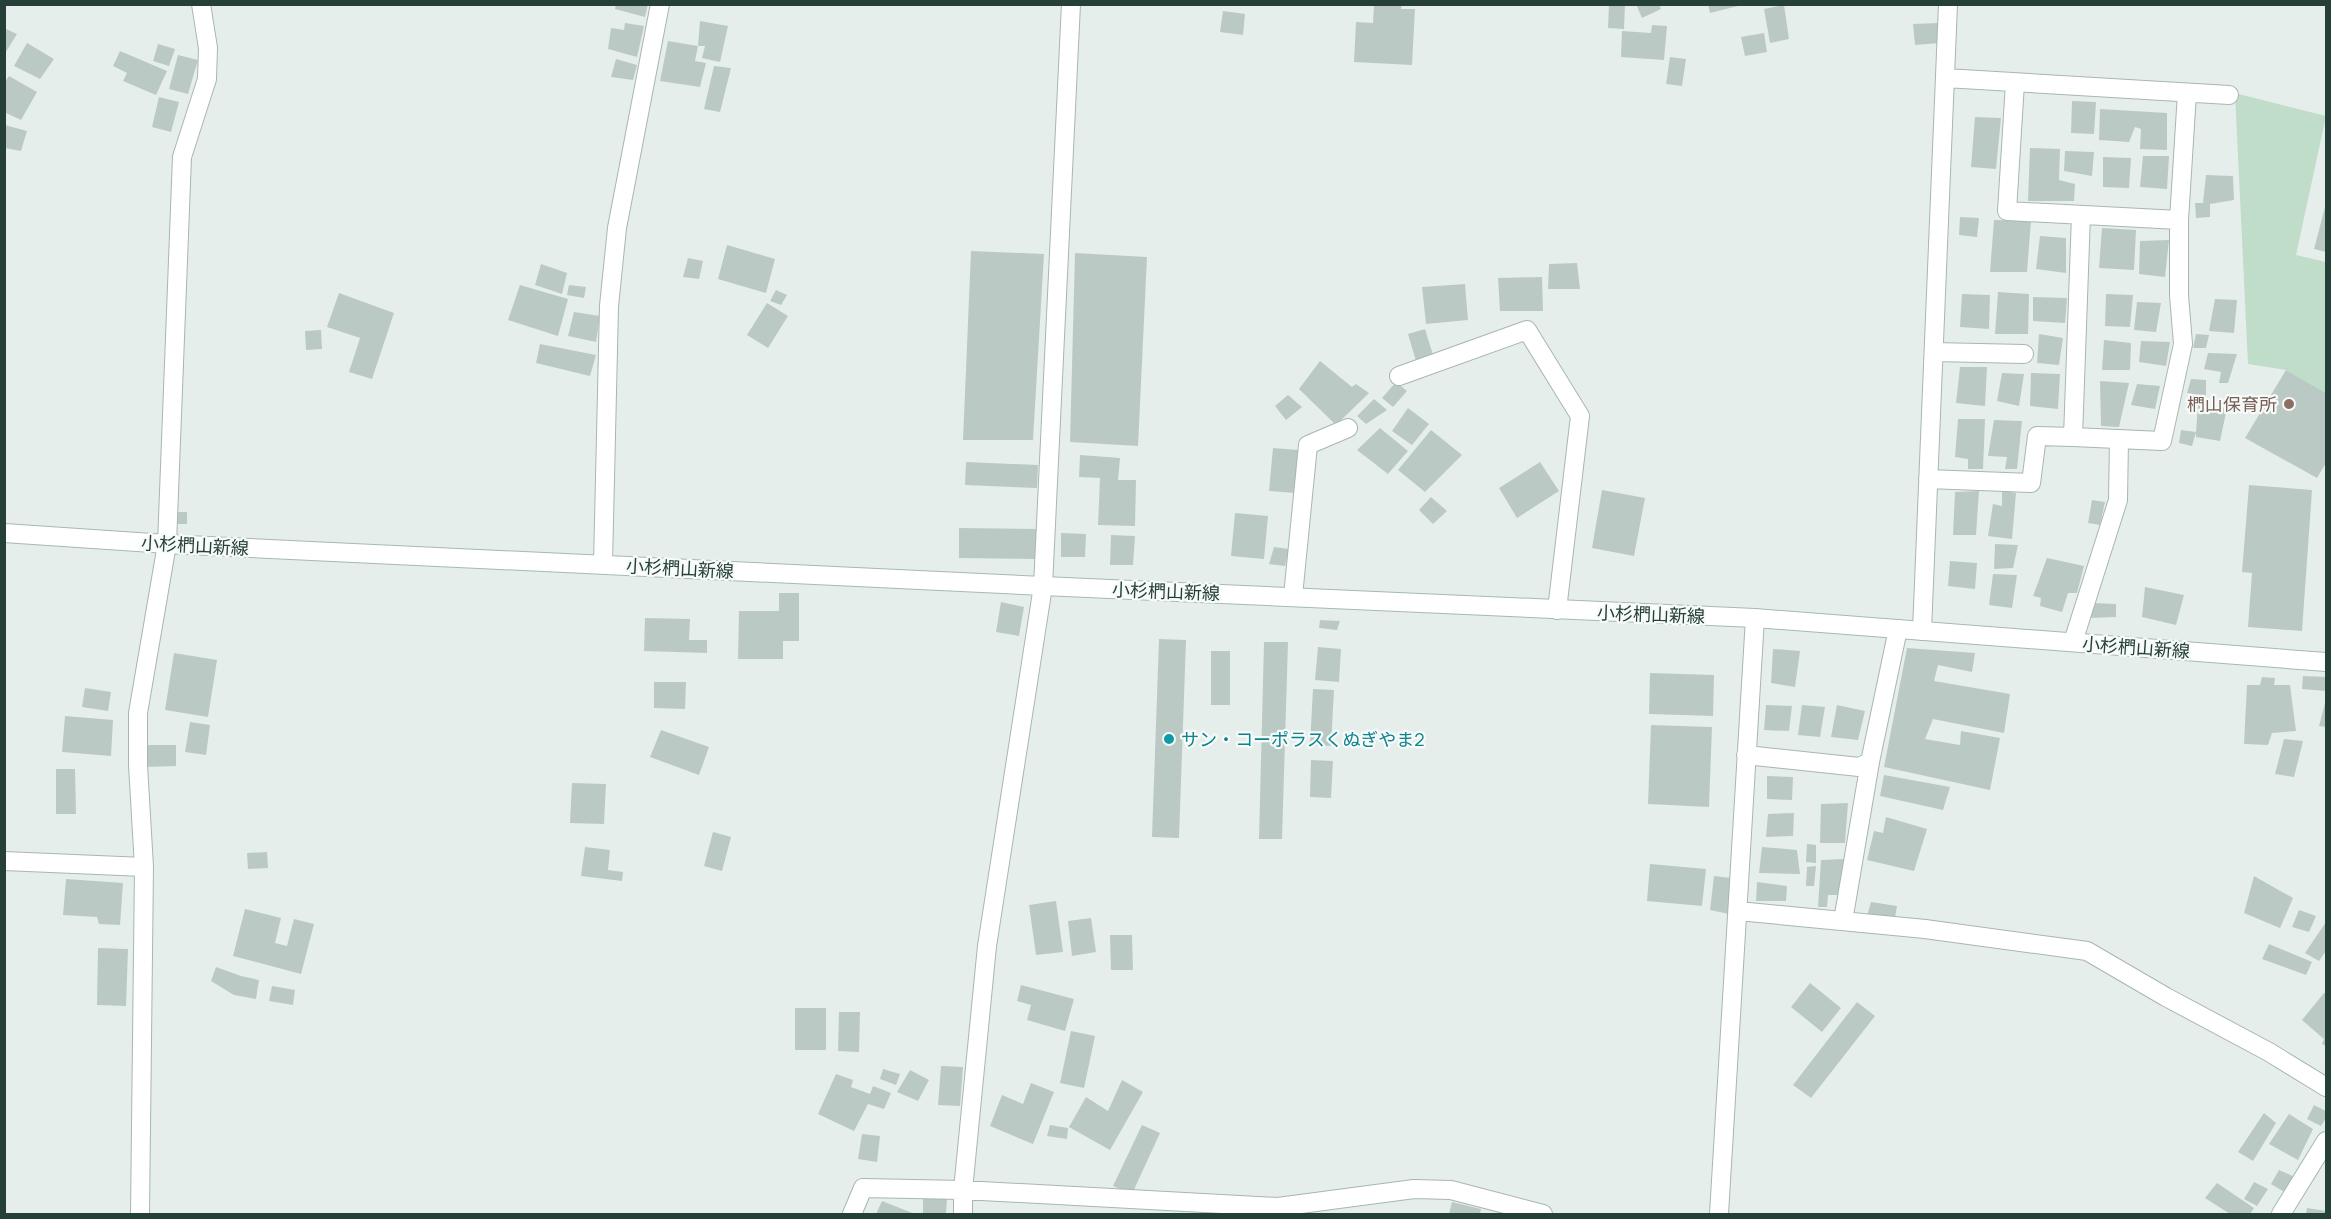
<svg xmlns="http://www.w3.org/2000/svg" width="2331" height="1219" viewBox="0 0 2331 1219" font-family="Manrope,'Noto Sans JP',sans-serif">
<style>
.green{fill:#c0ddc9}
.building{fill:#bbc9c4}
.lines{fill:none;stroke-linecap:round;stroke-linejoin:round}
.minor-casing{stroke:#a8b6b2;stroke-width:20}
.secondary-casing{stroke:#a5b9b3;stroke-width:20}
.minor{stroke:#fff;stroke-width:18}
.secondary{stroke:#fff;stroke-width:18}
.education-dot{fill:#8d6e63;stroke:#f6faf8;stroke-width:2}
.culture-dot{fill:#0f9aa8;stroke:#f6faf8;stroke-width:2}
.labels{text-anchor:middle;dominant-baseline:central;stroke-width:4.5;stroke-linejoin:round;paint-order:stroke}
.education-label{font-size:18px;fill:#785e54;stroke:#f6faf8;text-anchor:end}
.street-label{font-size:18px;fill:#253f39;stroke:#f6faf8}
.culture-label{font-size:18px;fill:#0d838f;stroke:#f6faf8;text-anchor:start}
</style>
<rect width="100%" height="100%" fill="#e6eeeb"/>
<path class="green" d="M2235 93 2326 116 2296 255 2326 262V393L2286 370 2248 364Z"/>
<path class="building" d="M616 4H648L645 17 615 9Z
M1374 4H1402L1401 9H1415L1412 65 1354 62 1356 22 1373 23Z
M1609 4H1625L1624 29 1608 28Z
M1636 4H1659L1661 9 1642 18Z
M1708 4H1742V5L1710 13Z
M1784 5 1789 39 1770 43 1764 9Z
M1223 11 1245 14 1243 35 1220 32Z
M700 21 728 26 720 62 702 58 705 46H698Z
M625 23 644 26 637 57 608 49 611 28 624 30Z
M1938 23 1940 43 1915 45 1913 24Z
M1652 25 1667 26 1664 60 1621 57 1622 31 1651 33Z
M4 28 17 34 4 55Z
M1764 33 1767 52 1745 56 1741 37Z
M668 41 698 46 695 61 706 63 700 87 660 81Z
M27 43 54 59 40 79 14 66Z
M158 44 175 49 169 66 153 61Z
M120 51 167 71 156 95 123 81 127 73 113 66Z
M178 55 198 60 188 94 169 89Z
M1670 57 1686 59 1682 86 1666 84Z
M616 59 637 65 633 80 611 77Z
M714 66 731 68 720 112 704 109Z
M9 76 37 92 21 120 4 112V83Z
M159 97 179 102 171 132 152 127Z
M2072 101 2096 102 2094 134 2071 133Z
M2100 109 2167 113V150L2140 149 2141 129 2135 127 2129 142 2099 140Z
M1975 117 2001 118 1996 169 1971 167Z
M5 125 27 131 21 151 5 148Z
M2030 148 2060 149 2059 180 2075 184 2074 201H2028Z
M2065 151 2094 152 2092 176 2064 171Z
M2143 156H2169L2167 189 2140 187Z
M2103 157 2131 158 2129 188 2103 187Z
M2206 175 2233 176 2234 200 2210 204V217L2196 218 2195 203H2203Z
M2326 203V252L2314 249Z
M1960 217 1979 218 1977 237 1959 235Z
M1994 220 2031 221 2027 272H1990Z
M2102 228 2136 230 2134 270 2099 268Z
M2040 236 2066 238V273L2036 269Z
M2169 240 2165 277 2139 274 2140 241Z
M727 245 775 259 766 293 718 279Z
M971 251 1044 254 1033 440H963Z
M1075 253 1147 257 1138 446 1070 442Z
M688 258 703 261 699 279 683 277Z
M1577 263 1580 289H1548L1549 264Z
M541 264 567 273 562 294 535 285Z
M1542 277 1543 311H1500L1498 278Z
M1465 284 1468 320 1426 324 1422 287Z
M520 285 568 299 558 336 508 320Z
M569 285 586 287 584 298 567 295Z
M776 290 787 295 781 305 770 301Z
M1998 292 2029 294 2028 334H1995Z
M339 293 394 313 372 379 349 372 360 338 327 327Z
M1962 294 1990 295 1989 329 1960 327Z
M2106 294 2133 295 2130 327 2105 326Z
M2033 297 2067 298 2065 323 2033 321Z
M2215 299 2237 300 2234 333 2209 331Z
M2137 302 2161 303 2156 332 2134 330Z
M767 303 788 316 768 348 747 335Z
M574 312 600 316 596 342 568 336Z
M1425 329 1433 355 1416 361 1408 334Z
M321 330 322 349 306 350 305 331Z
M2039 334 2063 338 2059 365 2037 363Z
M2196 334 2209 335 2206 348H2193Z
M2104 340 2131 343 2130 370H2102Z
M2141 341 2170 342 2166 366 2139 362Z
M540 344 596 355 590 376 536 363Z
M2208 353 2237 354 2228 383H2219L2221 372 2204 369Z
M1320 361 1352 387 1356 384 1369 393 1336 425 1299 389Z
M1960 367H1987L1985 406 1956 403Z
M2286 370 2326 393V463L2317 478 2245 438Z
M2002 373 2024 374 2019 406 1997 401Z
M2031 373 2060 374 2058 409 2030 406Z
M2191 379 2206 380V396L2187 393Z
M2100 381 2129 383 2119 427 2101 426Z
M1396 382 1407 391 1393 407 1382 398Z
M2137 384 2160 386 2155 409 2131 405Z
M1288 395 1302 407 1286 420 1275 406Z
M1374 399 1387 410 1366 424 1357 416Z
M2198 404 2227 408 2220 441 2196 437V432L2192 446 2179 443 2181 430 2196 432Z
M1408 408 1429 424 1412 445 1392 431Z
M1958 419H1985L1983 469H1968V459L1955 457Z
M1994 420 2022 421 2017 469H2005L2007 457 1988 456Z
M1380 428 1408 451 1388 474 1357 450Z
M1431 430 1462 455 1425 492 1398 470Z
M1273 448 1299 450 1295 493 1269 491Z
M1080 455 1120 458 1118 480H1136L1135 526 1098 525 1100 478 1079 477Z
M966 462 1038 465 1037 488 965 485Z
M1540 462 1559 491 1517 518 1499 488Z
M2249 485 2312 490 2302 631 2248 627 2252 573 2242 572Z
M1602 490 1645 498 1634 556 1592 548Z
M1979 491 1976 535H1953L1955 492Z
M2002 491 2016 493 2012 539 1988 536 1993 504 2002 506Z
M1431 497 1447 511 1433 524 1419 510Z
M2092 500 2105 502 2100 525 2088 523Z
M174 512H187V524H174Z
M1235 513 1268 516 1264 559 1231 556Z
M959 528 1038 529 1037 559 959 558Z
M1061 533 1086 534 1085 557H1061Z
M1111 535 1135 536 1133 565H1110Z
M1995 544 2018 545 2013 568 1994 569Z
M1274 547 1289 549 1285 566 1269 564Z
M2047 558 2084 566 2077 593H2068L2062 612 2040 606 2041 598 2033 596Z
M1950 561 1977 563 1975 589 1948 586Z
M1993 574 2017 575 2012 608 1989 605Z
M2145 587 2184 595 2176 625 2142 617Z
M779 593H799V641H783V659H738L739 611H779Z
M1001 602 1024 607 1019 636 996 632Z
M2093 603 2116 604V617L2089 618Z
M645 618 690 619 689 640H707V653L644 651Z
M1320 620 1340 621 1337 630 1319 628Z
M1159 639 1186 640 1179 838 1152 837Z
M1264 642H1288L1282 839H1259Z
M1318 647 1341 649 1339 682 1315 680Z
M1907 648 1975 653 1972 672 1938 665 1934 681 2010 694 2004 733 1933 719 1925 739 1960 745 1961 731 2000 738 1990 790 1884 767Z
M1773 649 1800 651 1795 687 1771 683Z
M1211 651H1230V705H1211Z
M174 653 217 660 208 717 165 710Z
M1650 673 1714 675 1713 716 1649 714Z
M2303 676 2326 677V691L2302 689Z
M2262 677 2275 678 2274 685H2290L2296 731 2272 733 2268 745 2244 744 2247 685H2260Z
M654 682H686L685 709 654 708Z
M85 688 111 692 108 711 82 707Z
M1313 689 1334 690 1331 746 1310 745Z
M2326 699V727L2319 726Z
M1766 705 1792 706 1789 731 1764 730Z
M1802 705 1825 707 1820 737 1798 735Z
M1837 705 1865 711 1858 740 1831 737Z
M65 716 113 720 111 756 62 752Z
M190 722 210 725 206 755 185 752Z
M1651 725 1712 727 1709 807 1648 804Z
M661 730 709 747 699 775 650 757Z
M2284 739 2303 741 2294 777 2275 774Z
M144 745H176V766L144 767Z
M1311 760 1333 761 1331 798 1310 797Z
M56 769H75L76 814H56Z
M1884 775 1950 787 1943 810 1880 796Z
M1767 776 1793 777 1792 800 1767 799Z
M572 783 606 784 604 824 570 823Z
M1848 803 1845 843H1820L1821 804Z
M1794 813 1793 836 1766 837 1768 814Z
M1886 817 1927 829 1914 871 1867 860 1874 831 1883 833Z
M713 832 731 837 722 871 704 866Z
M1807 844 1816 845V863L1806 862Z
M585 847 610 850 608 870 623 872 622 881 581 876Z
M1762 847 1797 850 1800 874 1759 873Z
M267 852 268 868 248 869 247 853Z
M1844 859 1841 895H1828L1827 907H1818L1821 860Z
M1650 864 1706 869 1702 906 1647 901Z
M1816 866 1814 886H1806L1807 867Z
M1714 876 1731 878 1729 914 1710 910Z
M2254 876 2293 898 2280 928 2244 913Z
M66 879 123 883 120 925 99 924 97 917 63 915Z
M1757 882 1787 886 1786 901H1756Z
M1056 901 1063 952 1036 955 1029 905Z
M1871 902 1897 906 1895 918 1867 916Z
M245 909 281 918 275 943 287 946 294 919 314 924 301 974 233 956Z
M2299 910 2316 916 2309 932 2292 927Z
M1091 918 1096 952 1072 956 1068 921Z
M2326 922V951L2319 961 2305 953Z
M1110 935H1132L1133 970H1111Z
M2269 944 2312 962 2306 975 2262 959Z
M98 948 128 949 126 1006 97 1005Z
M216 967 241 976 259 980 256 999 234 995 211 981Z
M1810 983 1841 1008 1822 1032 1791 1007Z
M1021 985 1074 999 1065 1031 1027 1020 1031 1005 1017 1001Z
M272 986 295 990 293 1005 269 1001Z
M2324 993 2326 994V1046L2322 1044 2324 1039 2302 1020Z
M1857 1002 1875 1016 1811 1098 1793 1085Z
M795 1008H826V1050H795Z
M839 1012H860L859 1052 838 1051Z
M1071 1031 1095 1036 1084 1088 1060 1083Z
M941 1066 963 1067 960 1106 938 1105Z
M883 1069 900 1074 896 1085 880 1079Z
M910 1070 929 1080 918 1101 897 1092Z
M836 1074 853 1080 851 1087 870 1094 873 1086 891 1093 884 1109 868 1104 854 1131 818 1114Z
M1122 1080 1143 1092 1110 1150 1069 1127 1086 1097 1108 1111Z
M1031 1083 1054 1092 1033 1144 990 1126 1002 1095 1023 1104Z
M2314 1105 2326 1111V1118L2321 1126 2307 1119Z
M2264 1113 2276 1123 2253 1161 2238 1152Z
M2289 1114 2313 1129 2298 1160 2269 1144Z
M1050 1125 1068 1128 1067 1139 1047 1136Z
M1142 1125 1160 1133 1132 1194 1113 1186Z
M862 1134 880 1136 877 1162 858 1159Z
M2279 1170 2295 1177 2286 1193 2271 1184Z
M2254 1182 2268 1189 2257 1206 2244 1199Z
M2217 1183 2254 1208 2250 1214H2230L2205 1198Z
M923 1198 947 1199 946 1214H923Z
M882 1201 915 1214H876Z
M1452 1202 1481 1209 1480 1214H1449Z
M2307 1208 2326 1211V1214H2306Z"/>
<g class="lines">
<g class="minor-casing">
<path id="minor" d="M1945 78 2229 95
M2015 83 2007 211 2179 220 2187 93
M2081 215 2073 437 2162 441 2183 344 2179 295V220
M1934 352 2024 354
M1399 376 1527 330 1580 416 1557 610
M1928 479 2031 483 2037 436 2073 437
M603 564 609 306 617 228 660 4
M1293 596 1308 445 1348 428
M1922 631 1948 4
M2073 642 2118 500 2119 439
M1746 755 1859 767 1870 762 1898 629
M4 861 144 867
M1738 911 1925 929 2087 951 2166 997 2269 1052 2326 1087
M1843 921 1870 762
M140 1214 144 867 138 765V713L167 544 182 157 207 79 208 48 201 4
M852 1214 863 1188 963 1190 1278 1207 1414 1189 1451 1190 1543 1214
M963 1214V1190L987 946 1043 586 1071 4
M1719 1214 1755 618"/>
</g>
<g class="secondary-casing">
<path id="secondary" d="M4 533 167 544 1043 586 1755 618 2326 662
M2281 1214 2326 1141"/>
</g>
<use href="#minor" class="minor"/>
<use href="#secondary" class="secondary"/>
</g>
<circle class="education-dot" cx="2289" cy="404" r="6"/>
<circle class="culture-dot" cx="1169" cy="739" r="6"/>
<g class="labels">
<g class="education-label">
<text x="2277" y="404">椚山保育所</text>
</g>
<g class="street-label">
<text transform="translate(195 545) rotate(3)">小杉椚山新線</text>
<text transform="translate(680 568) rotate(3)">小杉椚山新線</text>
<text transform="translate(1166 591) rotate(2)">小杉椚山新線</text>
<text transform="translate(1651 614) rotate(2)">小杉椚山新線</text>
<text transform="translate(2136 647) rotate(4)">小杉椚山新線</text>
</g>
<g class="culture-label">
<text x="1181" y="739">サン・コーポラスくぬぎやま2</text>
</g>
</g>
<rect width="2331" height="1219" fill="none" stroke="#253f39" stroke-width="12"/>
</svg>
